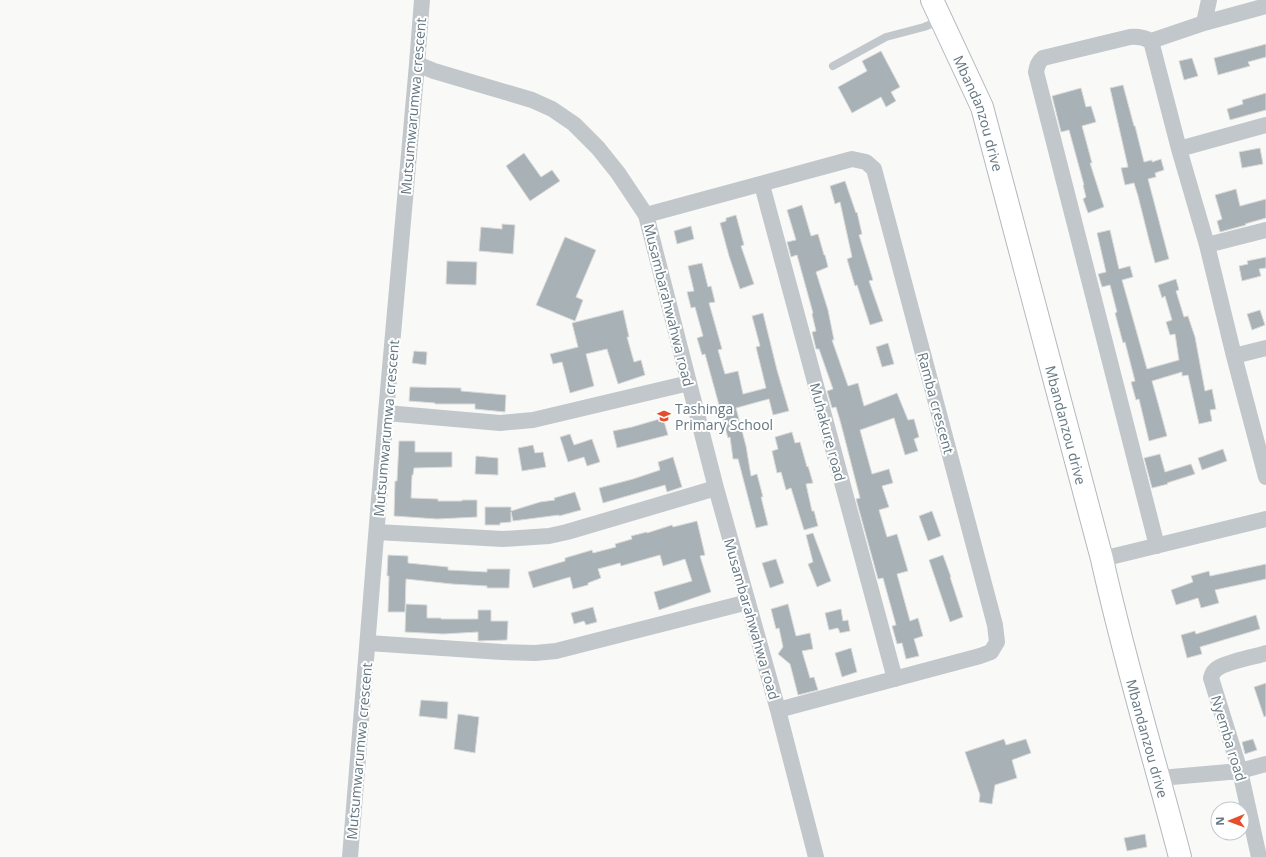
<svg xmlns="http://www.w3.org/2000/svg" width="1266" height="857" viewBox="0 0 1266 857" font-family="'Open Sans',sans-serif">
<style>
.building{fill:#a7b1b6;stroke:#dbdbd9}
.lines{fill:none;stroke-linecap:round;stroke-linejoin:round}
.secondary-casing{stroke:#b2b9be;stroke-width:24}
.lane{stroke:#c2c7cb;stroke-width:8}
.street{stroke:#c2c7cb;stroke-width:16}
.secondary{stroke:#fff;stroke-width:22}
.labels{text-anchor:middle;dominant-baseline:central;stroke-width:4;stroke-linejoin:round;paint-order:stroke}
.street-label{font-size:14px;fill:#647782;stroke:#fff}
.poi-label{font-size:14px;fill:#647782;stroke:#fff;text-anchor:start}
</style>
<rect width="100%" height="100%" fill="#f9f9f7"/>
<path class="building" d="M1266 44V57L1248 62 1250 66 1218 75 1214 58Z
M881 51 900 87 891 92 896 101 886 107 881 97 852 113 838 87 867 71 862 61Z
M1192 58 1198 76 1184 80 1179 61Z
M1123 85 1134 126H1135L1144 162 1152 160V162L1161 159 1164 170 1155 173 1156 177 1148 179 1169 259 1155 263 1149 240 1138 196 1134 183 1125 185 1121 168 1128 167 1110 88Z
M1081 88 1086 107 1091 106 1096 122 1082 126 1092 163H1090L1104 207 1088 213 1083 199 1086 197 1083 185H1084L1069 130 1061 132 1052 96Z
M1266 93V110L1230 120 1227 109 1243 104 1242 100Z
M1260 148 1263 164 1242 168 1239 152Z
M524 153 541 177 552 170 560 181 530 201 506 166Z
M845 181 856 213 857 212 862 234 859 235 873 280 869 281 883 321 870 325 857 285 855 286 847 259 852 257 840 202 835 204 830 186Z
M1236 189 1240 206 1266 199V218L1245 224 1246 225 1220 232 1217 221 1222 219 1215 195Z
M802 205 811 236 818 234 824 255H825L828 267 816 272 828 310 834 340H832L848 386 858 383 864 406 897 393 908 420 914 419 919 437 914 439 918 451 905 455 894 418 860 430 872 474 889 469 893 483 882 486 889 507 879 510 887 537 897 534 908 571 897 574 910 621 918 618 923 636 914 639 919 656 906 659 902 643 897 644 892 626 896 625 883 578 878 579 856 499 860 498 841 424 836 407 832 408 827 391 833 389 819 349H816L812 332 816 331 812 314 813 313 797 255 791 257 787 242 796 240 787 210Z
M736 215 744 245 741 246 754 284 740 289 729 256 720 223 726 221V218Z
M502 224 515 225 513 254 479 251 481 227 502 229Z
M691 226 694 239 677 244 674 231Z
M1110 230 1119 269 1130 266 1133 277 1122 280 1147 369 1179 360 1175 334 1170 335 1166 322 1172 320 1165 296 1162 298 1158 285 1176 279 1179 290 1176 291 1184 317 1188 316 1195 337 1205 391 1212 389 1216 409 1210 410 1212 421 1199 424 1188 375 1182 376V372L1152 381 1167 436 1149 441 1139 399 1136 400 1131 382 1135 381 1125 342 1123 343 1115 313 1117 312 1110 285 1102 287 1098 274 1106 272 1097 233Z
M565 237 596 250 576 297 583 300 575 321 536 305Z
M1266 257V268L1259 269 1261 276 1242 281 1239 266 1248 264 1247 261Z
M447 261 477 262 476 285 446 284Z
M702 263 708 287 711 286 715 302 709 303 722 349 718 350 725 374 738 371 743 394 766 388 756 347 760 346 752 316 763 313 777 370 789 411 773 415 769 399 736 408 746 446 751 476 757 474 763 497H761L768 525 756 528 738 459H733L730 437 728 438 705 354 702 355 697 338 703 336 695 307 691 308 687 292 694 291 688 266Z
M623 310 629 337H627L634 362 641 360 645 375 618 384 607 349 586 354 594 386 570 393 562 362 553 364 550 354 578 347 572 323Z
M1260 310 1265 325 1252 330 1247 314Z
M888 343 894 364 882 367 876 347Z
M414 351 427 352 426 365 412 363Z
M410 387 461 388V391L506 395 505 412 475 409V404H435V403L409 401Z
M663 418 668 435 617 448 613 431 632 427Z
M792 432 795 443 800 442 807 467 808 466 813 483 806 484 812 511H814L818 526 804 530 791 488 786 490 781 472 777 473 772 451 778 449 775 437Z
M570 434 574 445 592 439 600 462 587 466 584 457 568 462 560 437Z
M399 441H415V452H452V467L414 468 413 475H412L411 498 438 499V501H462V500H477V517L437 519 394 516 395 481H397Z
M533 445 535 453 543 452 546 467 522 471 518 448Z
M1223 449 1227 461 1202 470 1198 458Z
M1160 454 1165 472 1191 464 1195 474 1167 483 1168 484 1152 488 1144 458Z
M476 456 498 458V475L475 474Z
M673 457 682 487 667 492 665 485 603 503 599 488 633 479 660 470 658 462Z
M575 492 581 510 559 516V515L513 521 511 512V522L500 523V525H485V507H511V511L540 502 555 500 554 498Z
M932 511 941 536 928 541 919 516Z
M697 521 705 555 700 556 711 592 659 610 654 592 692 581 685 559 663 566 660 555 621 566 620 563 598 569 601 578 588 583V585L573 589 570 577 533 588 528 572 565 561V558L592 550 593 553 616 547 615 544 632 539 631 536 647 532V533L672 525 673 527Z
M813 533 831 581 817 587 808 564 813 562 806 535Z
M388 555 408 556V563L448 567V570L487 572V569H510L509 588H487V586L452 584 406 579 405 612H388L389 576H387Z
M943 555 951 577H950L963 617 950 622 929 560Z
M776 559 784 583 770 588 762 563Z
M1266 564V579L1215 590 1219 603 1201 608 1198 598 1176 605 1171 590 1193 582 1191 576 1209 571 1210 576Z
M406 604 427 605V618H441V619H478V610H491V621H508L507 640 478 641V632L443 634 405 632Z
M788 604 796 636 810 633 813 649 802 651 810 678 814 677 818 690 798 695 790 664 778 654 783 647 779 628 776 629 771 609Z
M593 607 597 622 586 625 584 621 574 624 571 613Z
M841 609 843 621 848 620 850 631 840 633 838 628 829 630 825 613Z
M1256 615 1260 629 1200 647 1202 654 1187 658 1181 635 1195 631 1196 634Z
M851 648 857 672 842 677 835 653Z
M1266 683V716L1264 717 1254 687Z
M421 700 448 702 447 719 419 716Z
M458 714 479 717 475 753 454 749Z
M1004 739 1006 745 1026 739 1031 753 1012 760 1017 778 995 785 992 804 979 802 980 795 965 752Z
M1253 739 1257 750 1245 754 1242 742Z
M1145 834 1147 847 1127 851 1124 838Z"/>
<g class="lines">
<g class="secondary-casing">
<g id="secondary">
<path id="s1" d="M932 0 982 107 1102 559C1124 659 1154 757 1180 857"/>
</g>
</g>
<path class="lane" d="M833 66 886 37 924 27 941 20"/>
<path class="street" d="M1204 23 1209 0
M1151 41 1179 149 1207 245 1234 356 1266 477
M417 64 434 71 532 100 552 109 574 124 598 148 618 173 646 215 716 488 778 710 816 857
M1179 149 1266 125
M762 185 895 679
M646 215 852 159 866 162 874 169 995 625 997 642 991 652 980 656 778 710
M1207 245 1266 230
M1234 356 1266 348
M386 413 500 423 533 420 689 383
M377 532 503 539 549 536 567 532 716 488
M1157 546 1036 72C1037 66 1038 62 1043 58L1130 37C1138 36 1143 37 1151 41L1204 23 1266 6
M1102 559 1266 519
M368 643 502 652 535 653 556 651 748 602
M1160 778 1240 771 1266 764
M350 857 386 413 417 64 422 0
M1259 857 1240 771 1211 678C1212 674 1214 670 1218 668 1227 662 1254 657 1266 653"/>
<use href="#secondary" class="secondary"/>
</g>
<defs>
<g id="school-bare" transform="scale(1.08)"><path d="M0-5L7-2L0 1L-7-2ZM-4 1L0 2.5L4 1V4Q0 6-4 4Z" fill="#e44e2d" stroke="#fff" stroke-width="2.5" paint-order="stroke"/></g>
</defs>
<g fill-rule="evenodd">
<use href="#school-bare" x="664" y="416"/>
</g>
<g class="labels">
<g class="street-label">
<text transform="translate(413 106) rotate(-85)">Mutsumwarumwa crescent</text>
<text stroke="none"><textPath href="#s1" startOffset="123">Mbandanzou drive</textPath></text>
<text transform="translate(669 305) rotate(76)">Musambarahwahwa road</text>
<text transform="translate(936 403) rotate(75)">Ramba crescent</text>
<text stroke="none"><textPath href="#s1" startOffset="447">Mbandanzou drive</textPath></text>
<text transform="translate(386 428) rotate(-85)">Mutsumwarumwa crescent</text>
<text transform="translate(828 432) rotate(75)">Muhakure road</text>
<text transform="translate(752 619) rotate(74)">Musambarahwahwa road</text>
<text stroke="none"><textPath href="#s1" startOffset="771">Mbandanzou drive</textPath></text>
<text transform="translate(1229 738) rotate(73)">Nyemba road</text>
<text transform="translate(359 751) rotate(-85)">Mutsumwarumwa crescent</text>
</g>
<g class="poi-label">
<text x="675" y="408">Tashinga<tspan x="675" dy="16">Primary School</tspan></text>
</g>
</g>
<g transform="translate(1230 821) rotate(269)"><circle r="19" fill="#ffffff" stroke="#c1c9cd"/>
<path d="M0-3L7 15L0 10L-7 15Z" fill="#e44e2d"/>
<text y="-6" font-size="11" font-weight="bold" text-anchor="middle" fill="#647782">N</text>
</g>
</svg>
